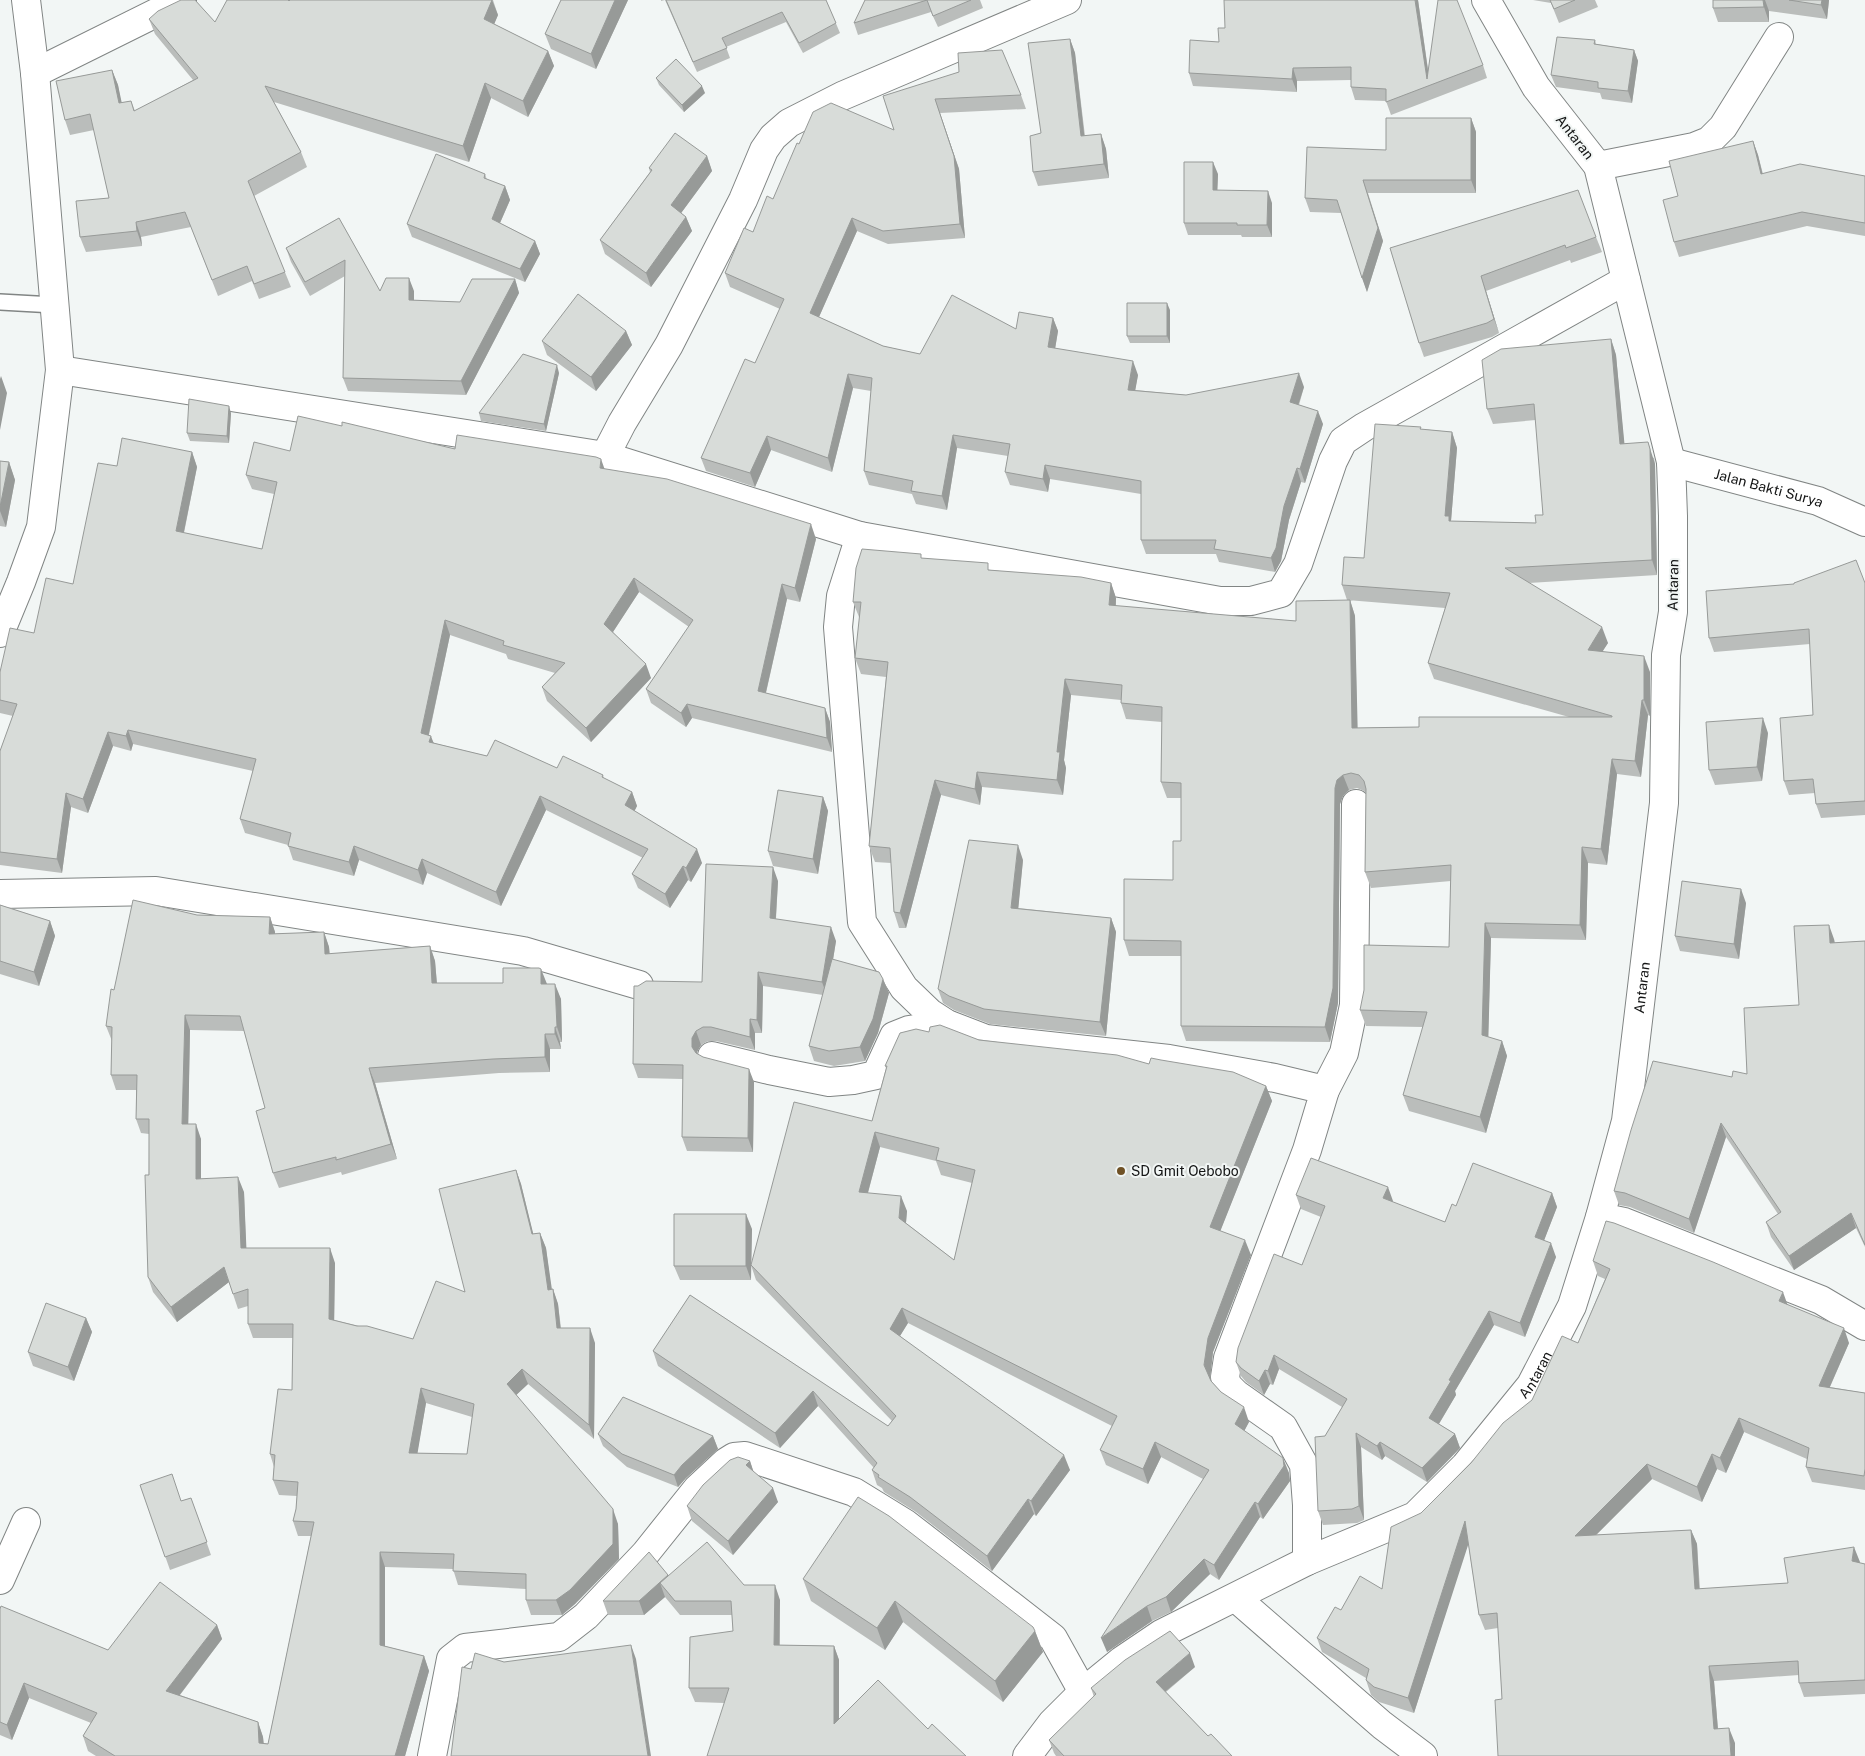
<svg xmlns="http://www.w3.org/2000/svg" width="1865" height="1756" viewBox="0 0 1865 1756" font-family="'Public Sans',sans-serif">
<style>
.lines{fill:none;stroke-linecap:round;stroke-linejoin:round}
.lane-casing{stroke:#818584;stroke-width:18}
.street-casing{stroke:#818584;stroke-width:30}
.secondary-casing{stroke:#818584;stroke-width:30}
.lane{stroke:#fff;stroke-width:15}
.street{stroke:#fff;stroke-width:28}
.secondary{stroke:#fff;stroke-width:28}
.wall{fill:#babdbb;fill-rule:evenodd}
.shaded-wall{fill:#979a98}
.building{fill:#d8dcd9;stroke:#979a98;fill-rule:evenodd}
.poi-dot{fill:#6f5125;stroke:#f2f6f5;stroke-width:2}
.labels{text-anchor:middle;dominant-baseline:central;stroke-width:4;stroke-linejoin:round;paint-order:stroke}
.street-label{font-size:14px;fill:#141515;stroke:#f2f6f5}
.poi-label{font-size:14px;fill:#141515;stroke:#f2f6f5;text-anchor:start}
</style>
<rect width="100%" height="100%" fill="#f2f6f5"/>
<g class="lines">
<g class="lane-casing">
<path id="lane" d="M0 302 54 305"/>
</g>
<g class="street-casing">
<g id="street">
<path d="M35 73 182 0"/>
<path d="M1598 166 1694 147 1709 141 1723 127 1779 37"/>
<path d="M60 370 605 456 860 536 1220 601H1251L1281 593 1298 564 1333 461 1343 441 1364 427 1626 280"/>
<path d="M605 456 622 423 669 345 743 200 764 150 773 137 789 123 842 96 1067 0"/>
<path id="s1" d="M1671 462 1818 501 1865 522"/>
<path d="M860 536 841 596 838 627 862 922 904 988 930 1013 947 1024 986 1039 1169 1059 1275 1078 1325 1090 1307 1150 1228 1358 1225 1377 1227 1385 1236 1394 1283 1427 1304 1465 1307 1505V1561"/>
<path d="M0 894 156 891 523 951 639 985"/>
<path d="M712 1056 769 1070 829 1082 853 1080 876 1075 894 1036 909 1030 947 1024"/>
<path d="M1325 1090 1344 1053 1354 1005 1356 804"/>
<path d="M1600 1217 1624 1222 1821 1300 1865 1326"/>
<path d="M0 1580 26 1522"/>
<path d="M1236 1598 1382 1725 1423 1756"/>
<path d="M432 1756 451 1659 465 1648 559 1637 586 1616 645 1554 697 1489 726 1462 734 1457 745 1456 854 1492 906 1524 1053 1638 1083 1692"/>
<path id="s2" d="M1027 1756 1052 1723 1083 1692 1121 1661 1161 1634 1307 1561 1415 1516 1465 1466 1531 1385 1572 1306 1600 1217 1626 1121 1664 803 1666 655 1673 612V516L1671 462 1598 166 1536 87 1486 0"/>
</g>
</g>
<g class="secondary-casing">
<path id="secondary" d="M0 633 21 582 41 527 60 370 35 73 26 0"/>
</g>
<use href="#lane" class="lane"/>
<use href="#street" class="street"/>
<use href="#secondary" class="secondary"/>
</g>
<path class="wall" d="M290 0H493L498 15 494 24 548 51 554 66 528 117 491 98 469 162 274 102 301 152 307 167 254 196 291 287 259 299 252 281 218 296 191 227 141 237 142 246 86 252 80 237 109 198 94 130 70 135 65 120 112 70 118 85 121 103 131 101 135 111 193 80 155 34 149 19 215 22 289 1Z
M561 0H628L596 69 551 49 545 34Z
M661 0H826L840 33 803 53 786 22 726 47 730 58 697 72 665 0 661 1Z
M865 0H980L983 8 938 27 931 12 858 35 854 23Z
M1418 0 1428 69 1483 65 1487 78 1391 115 1386 101 1355 100 1351 87V80L1297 81V92L1193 86 1189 73 1219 42 1225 28Z
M1533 0H1595L1598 7 1559 23 1551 3Z
M1713 0H1829L1827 19 1769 11V22H1718L1713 8Z
M1070 39 1075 53 1085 136 1101 134 1106 149 1109 178 1038 186 1033 172 1041 133Z
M1595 40 1596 44 1634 50 1638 61 1632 103 1602 99 1600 93 1556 87 1551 75Z
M656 78 705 93 684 112 659 85Z
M1021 95 1026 109 940 113 959 169 965 238 888 244 857 231 819 317 883 346 920 354 1016 329 1053 318 1058 331 1055 349 1138 375 1135 390 1186 395 1304 387 1299 405 1323 424 1305 483 1301 482 1289 520 1281 561 1275 572 1219 562 1216 554H1146L1141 540V494L1050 479 1048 492 1010 485 1005 472 1008 456 957 448 947 510 916 504 912 494 869 485 864 471 871 391 853 388 832 472 771 450 755 487 706 471 701 458 755 363 780 309 730 287 725 273 753 232 773 199 799 144 894 130 883 96Z
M1471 118 1476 132V193H1368L1383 241 1367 292 1341 213 1310 212 1305 198 1386 150Z
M1753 141 1758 155 1763 174 1865 176V236L1807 226 1679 257 1674 242 1678 196Z
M707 156 712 171 681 213 686 217 692 231 651 287 605 254 600 240 650 172 649 168Z
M485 174 487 180 505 186 510 200 500 223 535 241 540 254 525 282 412 237 407 224Z
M1218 174 1217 190 1272 203V237H1242L1241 235H1188L1184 223Z
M339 218 380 291H414V300L460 302 515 279 519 293 466 395 348 391 343 378 345 276 310 296 291 262 286 248Z
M1596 237 1602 252 1571 263 1570 260 1486 291 1499 333 1492 337 1424 357 1419 343 1390 248Z
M1170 310V343H1130L1127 336Z
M626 331 632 345 596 391 547 355 542 341Z
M1611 339 1616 355 1624 444 1654 458 1655 464 1657 575 1529 583 1608 643 1602 651 1650 672V716L1648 715 1641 777 1617 774 1607 865 1588 863 1586 940 1491 938 1488 1037 1502 1041 1507 1056 1486 1133 1409 1111 1403 1095 1423 1027 1366 1026 1360 1010 1449 947 1451 881 1371 888 1365 872 1366 793 1364 791 1357 788 1349 790 1343 796 1340 804 1338 1003 1330 1042 1186 1041 1181 1026V956H1129L1124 940 1173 880 1181 841V798H1167L1161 782 1162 722 1126 719 1121 703V700L1071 695 1064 760 1066 768 1063 795 982 787 980 805 941 795 906 928H899L894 912 891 863 875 862 869 846 886 677 861 674 855 658 860 617H859L853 602 923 558 991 570 1111 583 1116 598V606L1296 621 1350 600 1355 616 1357 728 1419 727 1569 717 1434 679 1428 663 1445 608 1347 600 1342 585 1364 558 1421 427V429L1452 432 1457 448 1451 521 1536 523 1543 515 1536 420 1493 424 1487 409Z
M559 373 546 431 481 421 479 413Z
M231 413 229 443 190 441 187 433Z
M342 426 455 449 605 469 816 539 800 602 787 599 766 693 825 708 830 722 832 752 692 718 686 727 651 703 646 689 689 627 639 592 613 632 651 678 591 742 547 701 542 687 555 673 508 659 506 654 450 635 429 735 434 743 487 756 557 768 603 775 604 779 632 792 637 806 634 811 702 863 691 882 688 880 670 908 638 888 632 874 643 858 546 810 501 906 427 873 423 885 359 860 354 876 293 860 288 845 245 833 240 819 253 771 133 744 131 751 113 746 88 813 71 807 62 873 0 865V751L13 716 0 713V672L34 633 73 584 117 466 192 452 197 467 184 533 262 549 274 494 252 489 246 475 290 451Z
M0 461 9 462 15 480 6 527 0 526Z
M1865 583V815L1821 818 1816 804 1815 793 1789 795 1784 781 1813 715 1810 644 1714 652 1709 638Z
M1768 733 1762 781 1715 785 1709 770Z
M823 797 828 811 818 874 773 866 768 851Z
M1023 860 1018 908 1111 918 1116 932 1106 1036 990 1024 954 1010 943 1003 938 989Z
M778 881 776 919 836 941 833 960 883 979 889 993 878 1033 865 1061 834 1066 814 1061 809 1046 823 995 763 986 762 1033H755V1050L716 1041H708L701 1045 697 1052V1054L703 1057 754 1082 753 1152 687 1151 682 1137 683 1079 638 1078 633 1064 702 982Z
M1746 903 1739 959 1680 951 1675 936Z
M0 905 50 921 55 936 39 986 0 974Z
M197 915 270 917 275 932V934L324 932 329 947 330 954 430 946 435 961 437 983 547 984 561 999 562 1042H560L561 1049H550V1072L499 1073 375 1083 397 1159 342 1175 341 1172 279 1188 273 1173 265 1108 244 1031 190 1030 188 1124 201 1139V1179L244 1192 246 1248 335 1263 334 1320 413 1339 465 1292 516 1170 521 1184 533 1234 540 1233 546 1248 551 1289H553L558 1304 561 1328 595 1343 594 1439 528 1384 516 1395 618 1524 619 1559 575 1604 562 1615H531L526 1600V1589L458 1585 453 1569 385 1567V1646L424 1656 429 1671 405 1756H96L88 1751 83 1736 91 1723 29 1698 12 1740 0 1735V1609L108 1650 217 1625 222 1639 180 1695 258 1722 263 1737 264 1743 268 1744 311 1536H298L293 1521 296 1509 297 1496 279 1495 273 1480 274 1467 270 1454 292 1390 293 1338H253L248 1324V1306L238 1309 229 1282 177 1322 153 1292 148 1277 149 1134 141 1133 136 1119V1090H116L111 1075 112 1041 106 1026 114 990ZM426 1403 472 1417 467 1454 417 1453Z
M1834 939 1835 943 1865 941V1247L1856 1228 1794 1270 1771 1237 1766 1222 1778 1214 1726 1137 1694 1233 1630 1207 1619 1205 1614 1191 1732 1077 1747 1074 1799 1005Z
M929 1032 1149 1064 1266 1086 1272 1101 1220 1231 1251 1255 1213 1352 1210 1380 1249 1422 1244 1431 1289 1473 1290 1481 1263 1519 1260 1517 1219 1580 1210 1574 1171 1612 1152 1621 1107 1652 1203 1479 1161 1457 1148 1484 1106 1465 1100 1450 1112 1426 908 1323 900 1336 1070 1470 1036 1516 1034 1514 992 1571 916 1512 884 1492 882 1488 877 1485 872 1470 874 1468 818 1406 780 1448 658 1366 653 1351 690 1295 888 1426 892 1421 756 1280 751 1265V1280H680L674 1266 752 1229 751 1265 872 1121 886 1068 885 1066ZM880 1147 936 1161 941 1175 972 1183 954 1260 906 1223 907 1211 868 1193Z
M1552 1193 1557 1207 1544 1240 1556 1257 1525 1337 1494 1325 1455 1391 1456 1395 1439 1424 1455 1434 1460 1448 1427 1482 1385 1456 1382 1460 1361 1447 1364 1520 1357 1523 1323 1525 1318 1511 1325 1436 1342 1407 1279 1369 1273 1385 1270 1384 1264 1395 1246 1382 1241 1376 1236 1362 1302 1265 1321 1217 1301 1209 1296 1195 1393 1201 1392 1202 1445 1222 1456 1206Z
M1593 1261 1787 1304 1849 1343 1830 1387 1865 1393V1490L1812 1482 1806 1467 1807 1459 1744 1432 1726 1473 1717 1469 1702 1502 1652 1479 1596 1535 1691 1530 1697 1544 1700 1589 1788 1583 1860 1562 1859 1563 1865 1564V1694L1804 1697 1799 1683V1675L1714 1681 1718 1729 1735 1743 1502 1699 1498 1628 1485 1630 1479 1615 1468 1542 1414 1713 1379 1702 1371 1695 1366 1680V1678L1322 1652 1317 1638 1341 1610 1382 1589 1421 1513 1532 1400 1578 1343 1605 1279 1598 1276Z
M86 1318 92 1332 74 1381 33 1366 28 1352Z
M598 1434 713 1436 718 1449 686 1478 678 1487 627 1467 603 1446Z
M750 1461 753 1471 778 1502 733 1555 692 1521 687 1506Z
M140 1485 181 1501 191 1498 211 1555 170 1570Z
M669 1576 744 1585 780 1600V1645L834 1646 839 1660V1719L928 1729 966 1756 724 1703 695 1702 689 1688 733 1631 732 1615H680L665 1597 644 1615H608L603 1601Z
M803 1579 1035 1631 1043 1652 1003 1702 903 1622 885 1650 811 1601Z
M1195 1667 1166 1692 1208 1736 1232 1756H1056L1054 1753 1049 1740 1094 1697 1091 1688Z"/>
<path class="shaded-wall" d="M492 0 498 15 490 34 484 19Z
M615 0H628L596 69 591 54Z
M1415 0H1418L1430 85 1427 79Z
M1763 0H1765L1769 11V22L1764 7Z
M1822 0H1829L1827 19 1821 5Z
M1070 39 1075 53 1086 151 1081 136Z
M1634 50 1638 61 1632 103 1628 91Z
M548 51 554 66 528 117 523 101Z
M1293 68 1297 81V92L1292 79Z
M112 70 118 85 125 118 119 103Z
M485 83 491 98 469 162 463 146Z
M702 86 705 93 684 112 682 105Z
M935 99 959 169 965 238 960 224Z
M1471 118 1476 132V193L1471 180Z
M1101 134 1106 149 1109 178 1104 164Z
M1753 141 1758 155 1766 189 1761 174Z
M707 156 712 171 676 220 671 205Z
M1213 162 1218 174 1217 202 1213 190Z
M1363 180 1383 241 1367 292 1362 278Z
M505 186 510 200 496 232 492 219Z
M1268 191 1272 203V237L1267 225Z
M686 217 692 231 651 287 646 273Z
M852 218 857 231 815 326 810 313Z
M136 222 141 237 142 246 137 231Z
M535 241 540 254 525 282 520 269Z
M1481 276 1486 291 1499 333 1494 319Z
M409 278 414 291V313L409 300Z
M515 279 519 293 466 395 461 381Z
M1167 303 1170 310V343L1167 336Z
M1053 318 1058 331 1053 361 1048 347Z
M626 331 632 345 596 391 591 377Z
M1611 339 1616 355 1626 460 1620 444Z
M1133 361 1138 375 1133 403 1128 390Z
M557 365 559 373 546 431 544 424Z
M1299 373 1304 387 1295 415 1290 402Z
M848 374 853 388 832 472 828 458Z
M1 376 7 393 0 430V379Z
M229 406 231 413 229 443 227 436Z
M1318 411 1323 424 1305 483 1300 469Z
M1452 432 1457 448 1451 521 1455 532 1445 516Z
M953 435 957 448 947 510 942 496Z
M767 436 771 450 755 487 750 473Z
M1648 442 1655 464 1657 575 1652 560Z
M192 452 197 467 181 546 176 531Z
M601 459 606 473 600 468Z
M9 462 15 480 6 527 0 511V507Z
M1045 465 1050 479 1048 492 1043 479Z
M1297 468 1301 482 1289 520 1281 561 1275 572 1271 558 1284 506Z
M811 524 816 539 800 602 795 588Z
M634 578 639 592 609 638 604 624Z
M1111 583 1116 598 1115 620 1109 605Z
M782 584 787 599 763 705 758 691Z
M1350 600 1355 616 1358 743 1352 728Z
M445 620 450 635 426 747 421 733Z
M1602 627 1608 643 1594 665 1588 650Z
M1644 656 1650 672V716L1644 700Z
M646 664 651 678 591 742 586 728Z
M1065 679 1071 695 1064 760 1066 768 1063 795 1057 780V752Z
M1642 700 1648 715 1641 777 1635 761Z
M687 704 692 718 686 727 681 713Z
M825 708 830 722 832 752 827 738Z
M1763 718 1768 733 1762 781 1757 767Z
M128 730 133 744 131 751 126 736Z
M108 732 113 746 88 813 83 799Z
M431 736 436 750 429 742Z
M1612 759 1617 774 1607 865 1601 849Z
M977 772 982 787 980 805 975 789Z
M1343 775 1349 790 1343 796 1340 804 1338 1003 1330 1042 1325 1027 1335 788 1337 780Z
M935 780 941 795 906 928 900 913Z
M632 792 637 806 630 820 625 805Z
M66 793 71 807 62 873 57 859Z
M540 796 546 810 501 906 496 892Z
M823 797 828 811 818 874 813 859Z
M1018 845 1023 860 1017 922 1011 908Z
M354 846 359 860 354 876 349 862Z
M1582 847 1588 863 1586 940 1580 925Z
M697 849 702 863 691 882 686 868Z
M422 859 427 873 423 885 418 870Z
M683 866 688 880 670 908 665 894Z
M773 867 778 881 775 931 770 918Z
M1741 889 1746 903 1739 959 1734 944Z
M270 917 275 932 274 949 269 934Z
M1111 918 1116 932 1106 1036 1100 1022Z
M50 921 55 936 39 986 34 972Z
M1485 923 1491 938 1488 1051 1482 1035Z
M1829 925 1834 939 1836 957 1830 943Z
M831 927 836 941 827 996 822 982Z
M324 932 329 947 330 969 325 954Z
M430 946 435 961 438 998 432 983Z
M541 969 547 984H541Z
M758 972 763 986 762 1033 757 1020Z
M883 979 889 993 878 1033 865 1061 860 1047Z
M555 984 561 999 562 1042 557 1027Z
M185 1015 190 1030 188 1139 182 1124Z
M750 1019 755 1033V1050L750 1037Z
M555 1027 560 1042 561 1049 555 1034Z
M696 1031 701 1045 697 1052V1061L692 1047V1038Z
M545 1034 550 1049V1072L545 1057Z
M1502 1041 1507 1056 1486 1133 1480 1117Z
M369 1068 375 1083 397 1159 391 1144Z
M749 1069 754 1082 753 1152 748 1138Z
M1266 1086 1272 1101 1216 1242 1210 1227Z
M1721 1123 1726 1137 1694 1233 1689 1219Z
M196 1124 201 1139V1194L196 1179Z
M875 1132 880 1147 864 1207 859 1192Z
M516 1170 521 1184 537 1249 532 1234Z
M238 1177 244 1192 247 1262 241 1248Z
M1388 1187 1393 1201 1388 1212 1383 1198Z
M1552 1193 1557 1207 1540 1251 1535 1237Z
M901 1196 907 1211 905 1233 899 1218Z
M1851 1213 1856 1228 1794 1270 1789 1256Z
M746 1214 752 1229 751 1280 746 1266Z
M540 1233 546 1248 554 1304 548 1290Z
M1245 1240 1251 1255 1213 1352 1210 1380 1204 1365 1208 1338Z
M1551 1243 1556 1257 1525 1337 1520 1323Z
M330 1248 335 1263 334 1333 329 1319Z
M224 1267 229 1282 177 1322 171 1307Z
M553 1289 558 1304 562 1343 557 1328Z
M1783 1292 1788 1306 1779 1301Z
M902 1308 908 1323 895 1344 890 1329Z
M1489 1311 1494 1325 1455 1391 1456 1395 1434 1432 1429 1418 1449 1380Z
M86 1318 92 1332 74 1381 68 1367Z
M590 1328 595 1343 594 1439 589 1425Z
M1844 1328 1849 1343 1824 1400 1819 1386Z
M1274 1355 1279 1369 1273 1385 1268 1371Z
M522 1369 528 1384 512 1399 507 1384Z
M1265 1370 1270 1384 1264 1395 1259 1381Z
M421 1388 426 1403 415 1468 409 1453Z
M813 1391 818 1406 780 1448 775 1433Z
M1244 1407 1249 1422 1240 1439 1235 1424Z
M1739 1418 1744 1432 1726 1473 1720 1458Z
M1356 1433 1361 1447 1364 1520 1359 1506Z
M1455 1434 1460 1448 1427 1482 1422 1468Z
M713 1436 718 1449 686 1478 678 1487 674 1475 682 1465Z
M1155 1442 1161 1457 1148 1484 1143 1469Z
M1380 1442 1385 1456 1382 1460 1377 1446Z
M1712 1454 1717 1469 1702 1502 1697 1487Z
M1064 1455 1070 1470 1036 1516 1031 1501Z
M1283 1458 1289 1473 1290 1481 1263 1519 1258 1504Z
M750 1461 755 1476 746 1465Z
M1647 1464 1652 1479 1580 1551 1575 1536Z
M773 1488 778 1502 733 1555 728 1541Z
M1028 1499 1034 1514 992 1571 987 1556Z
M1255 1502 1260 1517 1219 1580 1214 1565Z
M613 1509 618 1524 619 1559 575 1604 562 1615 556 1600Z
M1465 1521 1471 1536 1414 1713 1408 1698Z
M1691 1530 1697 1544 1700 1604 1695 1589Z
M1854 1547 1860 1562 1858 1576 1852 1561Z
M380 1552 385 1567V1660L380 1645Z
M1204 1559 1210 1574 1171 1612 1166 1597Z
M668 1575 660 1583 665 1597 644 1615 639 1601Z
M775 1585 780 1600 779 1659 774 1645Z
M895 1601 903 1622 885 1650 877 1628Z
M1147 1606 1152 1621 1107 1652 1101 1638Z
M217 1625 222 1639 172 1705 166 1691Z
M1035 1631 1043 1652 1003 1702 995 1681Z
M631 1645 636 1659 651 1756H648Z
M834 1646 839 1660V1739L834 1724Z
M1190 1653 1195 1667 1161 1695 1156 1682Z
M424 1656 429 1671 405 1756H395Z
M1709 1666 1714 1681 1719 1743 1714 1729Z
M24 1683 29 1698 12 1740 7 1725Z
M258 1722 263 1737 264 1756 259 1743Z
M1729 1728 1735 1743V1756H1731Z"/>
<path class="building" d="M181 0H195L215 22 227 0H288L289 1 290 0H492L484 19 548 51 523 101 485 83 463 146 265 86 301 152 248 181 285 272 254 284 247 266 212 280 185 212 136 222 137 231 80 237 76 201 109 198 90 114 65 120 56 81 112 70 119 103 131 101 134 111 198 78 149 19 158 11Z
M561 0H615L591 54 545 34Z
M666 0H826L836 23 799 43 782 12 722 38 727 48 693 62Z
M865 0H971L933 16 927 0 854 23Z
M1224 0H1415L1427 79 1438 0H1457L1483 65 1386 102V89L1351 87V67L1293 68 1292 79 1189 73 1190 40 1219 42 1218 28H1225Z
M1550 0H1575L1554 9Z
M1713 0H1763L1764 7 1713 8Z
M1789 0H1822L1821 5Z
M1557 37 1595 40 1594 44 1634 50 1628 91 1598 88V82L1551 75Z
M1070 39 1081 136 1101 134 1104 164 1033 172 1030 136 1041 133 1028 43Z
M1002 50 1021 95 935 99 954 156 960 224 883 231 852 218 810 313 883 346 920 354 952 295 1016 329 1019 312 1053 318 1048 347 1133 361 1128 390 1186 395 1299 373 1290 402 1318 411 1300 469 1297 468 1284 506 1276 548 1271 558 1214 549 1216 540H1141V481L1045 465 1043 479 1005 472 1010 444 953 435 942 496 911 491 913 481 864 471 872 378 848 374 828 458 767 436 750 473 701 458 745 359 755 363 784 299 725 273 744 228 753 232 767 196 773 199 797 143 799 144 813 112 831 103 894 130 883 96 959 72 958 53Z
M676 59 702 86 682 105 656 78Z
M1386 118H1471V180H1363L1378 228 1362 278 1337 200 1305 198 1307 147 1386 150Z
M675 133 707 156 671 205 686 217 646 273 600 240 652 170 649 168Z
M1753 141 1761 174 1800 164 1865 176V223L1802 212 1674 242 1663 200 1678 196 1669 161Z
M436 154 485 174 484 178 505 186 492 219 535 241 520 269 407 224Z
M1184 162H1213V190L1268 191 1267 225H1237V223H1184Z
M1578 190 1596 237 1566 248 1565 245 1481 276 1494 319 1487 323 1419 343 1390 248Z
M339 218 380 291 386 278H409V300L460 302 472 279H515L461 381 343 378 345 260 305 282 286 248Z
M578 294 626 331 591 377 542 341Z
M1127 303H1167V336H1127Z
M1611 339 1620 444 1648 442 1650 449 1652 560 1505 568 1602 627 1588 650 1644 656V700H1642L1635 761 1612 759 1601 849 1582 847 1580 925 1485 923 1482 1035 1502 1041 1480 1117 1403 1095 1427 1012 1360 1010 1364 990V945L1449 947 1451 865 1365 872 1366 789 1364 781 1359 775 1351 773 1343 775 1337 780 1335 788 1333 988 1325 1027 1181 1026V941L1124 940V879L1173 880V841H1181V783L1161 782 1162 707 1121 703 1122 685 1065 679 1057 752H1060L1057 780 977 772 975 789 935 780 900 913 894 912 890 848 869 846 888 662 855 658 861 602H853L856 568 862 549 921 554V558L988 563V570L1081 577 1111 583 1109 605 1296 621V601L1350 600 1352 728 1419 727V717H1612V716L1428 663 1450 593 1342 585 1344 557 1364 558 1375 424 1421 427 1420 429 1452 432 1445 516H1449V521L1536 523 1535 515H1543L1534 404 1487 409 1482 360 1501 349Z
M523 354 557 365 544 424 479 413Z
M189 399 229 406 227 436 187 433Z
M298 416 342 426V422L455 449 457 435 596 457 601 459 600 468 667 479 811 524 795 588 782 584 758 691 825 708 827 738 687 704 681 713 646 689 693 620 634 578 604 624 646 664 586 728 542 687 565 663 503 645 504 641 445 620 421 733 431 736 429 742 487 756 495 740 557 768 563 756 603 775 602 777 632 792 625 805 697 849 686 868 683 866 665 894 632 874 648 849 540 796 496 892 422 859 418 870 354 846 349 862 288 846 291 833 240 819 256 759 128 730 126 736 108 732 83 799 66 793 57 859 0 852V751L17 704 0 700V672L10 628 34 633 46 578 73 584 98 463 117 466 122 438 192 452 176 531 262 549 277 482 246 475 254 442 290 451Z
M0 461 9 462 0 507Z
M1856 560 1865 583V801L1816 804 1813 779 1784 781 1780 718 1813 715 1809 629 1709 638 1706 591 1794 584V583Z
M1763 718 1757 767 1709 770 1706 722Z
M778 790 823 797 813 859 768 851Z
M969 840 1018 845 1011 908 1111 918 1100 1022 984 1009 949 996 938 989Z
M706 864 773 867 770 918 831 927 822 982 758 972 757 1020 750 1019V1037L711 1027H703L696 1031 692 1038V1047L696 1053 703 1057 749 1069 748 1138 682 1137 683 1065 633 1064 634 986H638L646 981 702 982Z
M1682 881 1741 889 1734 944 1675 936Z
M133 900 197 915 270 917 269 934 324 932 325 954 430 946 432 983H503V968H539L541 969V984H555L557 1027H555V1034H545V1057L493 1059 369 1068 391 1144 336 1160V1157L273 1173 256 1111 265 1108 240 1016 185 1015 182 1124H196V1179L238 1177 241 1248H330L329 1319 357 1326H367L413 1339 436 1281 465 1292 439 1189 516 1170 532 1234 540 1233 548 1290 553 1289 557 1328H590L589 1425 522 1369 507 1384 613 1509V1544L570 1590 556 1600H526V1574L453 1571 454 1554 380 1552V1645L424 1656 395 1756H115L83 1736 97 1713 24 1683 7 1725 0 1722V1609L1 1606 108 1650 160 1582 217 1625 166 1691 258 1722 259 1743 268 1744 314 1522 293 1521 296 1509 298 1482 273 1480 275 1455 270 1454 278 1389 292 1390 293 1324H248V1289L233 1294 224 1267 171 1307 148 1277 145 1175H149V1119H136L137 1075H111L112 1027 106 1026 111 989 114 990ZM421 1388 474 1404 467 1454 409 1453Z
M0 905 50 921 34 972 0 961Z
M1829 925 1830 943 1865 941V1245L1851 1213 1789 1256 1766 1222 1781 1212 1721 1123 1689 1219 1625 1193 1614 1191 1631 1130 1653 1061 1732 1077 1733 1071 1747 1074 1744 1008 1799 1005 1794 926Z
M832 959 879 972 883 979 873 1019 860 1047 829 1051 809 1046Z
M940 1025 979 1040 1117 1055 1149 1064 1151 1058 1161 1060 1233 1072 1266 1086 1210 1227 1245 1240 1208 1338 1204 1365 1211 1381 1221 1392 1244 1407 1235 1424 1283 1458 1284 1466 1258 1504 1255 1502 1214 1565 1204 1559 1166 1597 1147 1606 1101 1638 1209 1470 1155 1442 1143 1469 1100 1450 1117 1416 902 1308 890 1329 1064 1455 1031 1501 1028 1499 987 1556 910 1497 878 1477 879 1475 872 1470 877 1463 813 1391 775 1433 653 1351 690 1295 888 1426 896 1416 751 1265 794 1102 872 1121 887 1066H885L900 1033 916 1029 929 1032 930 1027ZM875 1132 939 1148 936 1160 975 1170 954 1260 899 1218 901 1196 859 1192Z
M1311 1158 1388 1187 1383 1198 1445 1222 1452 1204 1456 1206 1473 1163 1552 1193 1535 1237 1551 1243 1520 1323 1489 1311 1449 1380 1451 1381 1429 1418 1455 1434 1422 1468 1380 1442 1377 1446 1356 1433 1359 1506 1352 1509 1318 1511 1315 1437 1325 1436 1347 1399 1274 1355 1268 1371 1265 1370 1259 1381 1241 1368 1236 1362 1238 1348 1274 1254 1302 1265 1325 1206 1296 1195Z
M674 1214H746V1266H674Z
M1606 1221 1614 1223 1713 1262 1783 1292 1779 1301 1844 1328 1819 1386 1865 1393V1469L1864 1476 1806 1467 1809 1448 1739 1418 1720 1458 1712 1454 1697 1487 1647 1464 1575 1536 1691 1530 1695 1589 1788 1583 1784 1558 1854 1547 1852 1561 1865 1564V1680L1799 1683 1798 1661 1709 1666 1714 1729 1729 1728 1731 1756H1498L1495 1700 1502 1699 1497 1613 1479 1615 1465 1521 1408 1698 1374 1687 1366 1680 1369 1669 1317 1638 1335 1607 1341 1610 1360 1576 1382 1589 1391 1527 1421 1513 1471 1463 1503 1423 1532 1400 1562 1336 1578 1343 1610 1269 1593 1261Z
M46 1303 86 1318 68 1367 28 1352Z
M623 1397 713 1436 682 1465 674 1475 622 1454 598 1434Z
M738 1457 750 1461 746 1465 773 1488 728 1541 687 1506 703 1485 730 1460Z
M172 1474 181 1501 191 1498 207 1542 165 1557 140 1485Z
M858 1497 889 1516 1033 1627 1035 1631 995 1681 895 1601 877 1628 803 1579Z
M707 1542 744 1585H775L774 1645 834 1646V1724L878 1680 928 1729 932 1724 966 1756H707L729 1688H689L690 1637 733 1631 731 1601H675L660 1583Z
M649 1552 668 1575 639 1601H603Z
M1170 1631 1190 1653 1156 1682 1208 1736 1211 1734 1232 1756H1064L1049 1740 1096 1694 1091 1688 1125 1660Z
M631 1645 648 1756H451L462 1667 471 1669 475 1653 504 1662Z"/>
<circle class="poi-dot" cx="1121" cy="1171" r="5"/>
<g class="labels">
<g class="street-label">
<text transform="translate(1575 137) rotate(52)">Antaran</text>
<text stroke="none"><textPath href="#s1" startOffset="101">Jalan Bakti Surya</textPath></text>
<text transform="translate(1673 585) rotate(-89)">Antaran</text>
<text stroke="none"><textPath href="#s2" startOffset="1054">Antaran</textPath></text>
<text stroke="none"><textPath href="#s2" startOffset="649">Antaran</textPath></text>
</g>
<g class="poi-label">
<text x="1131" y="1171">SD Gmit Oebobo</text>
</g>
</g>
</svg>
